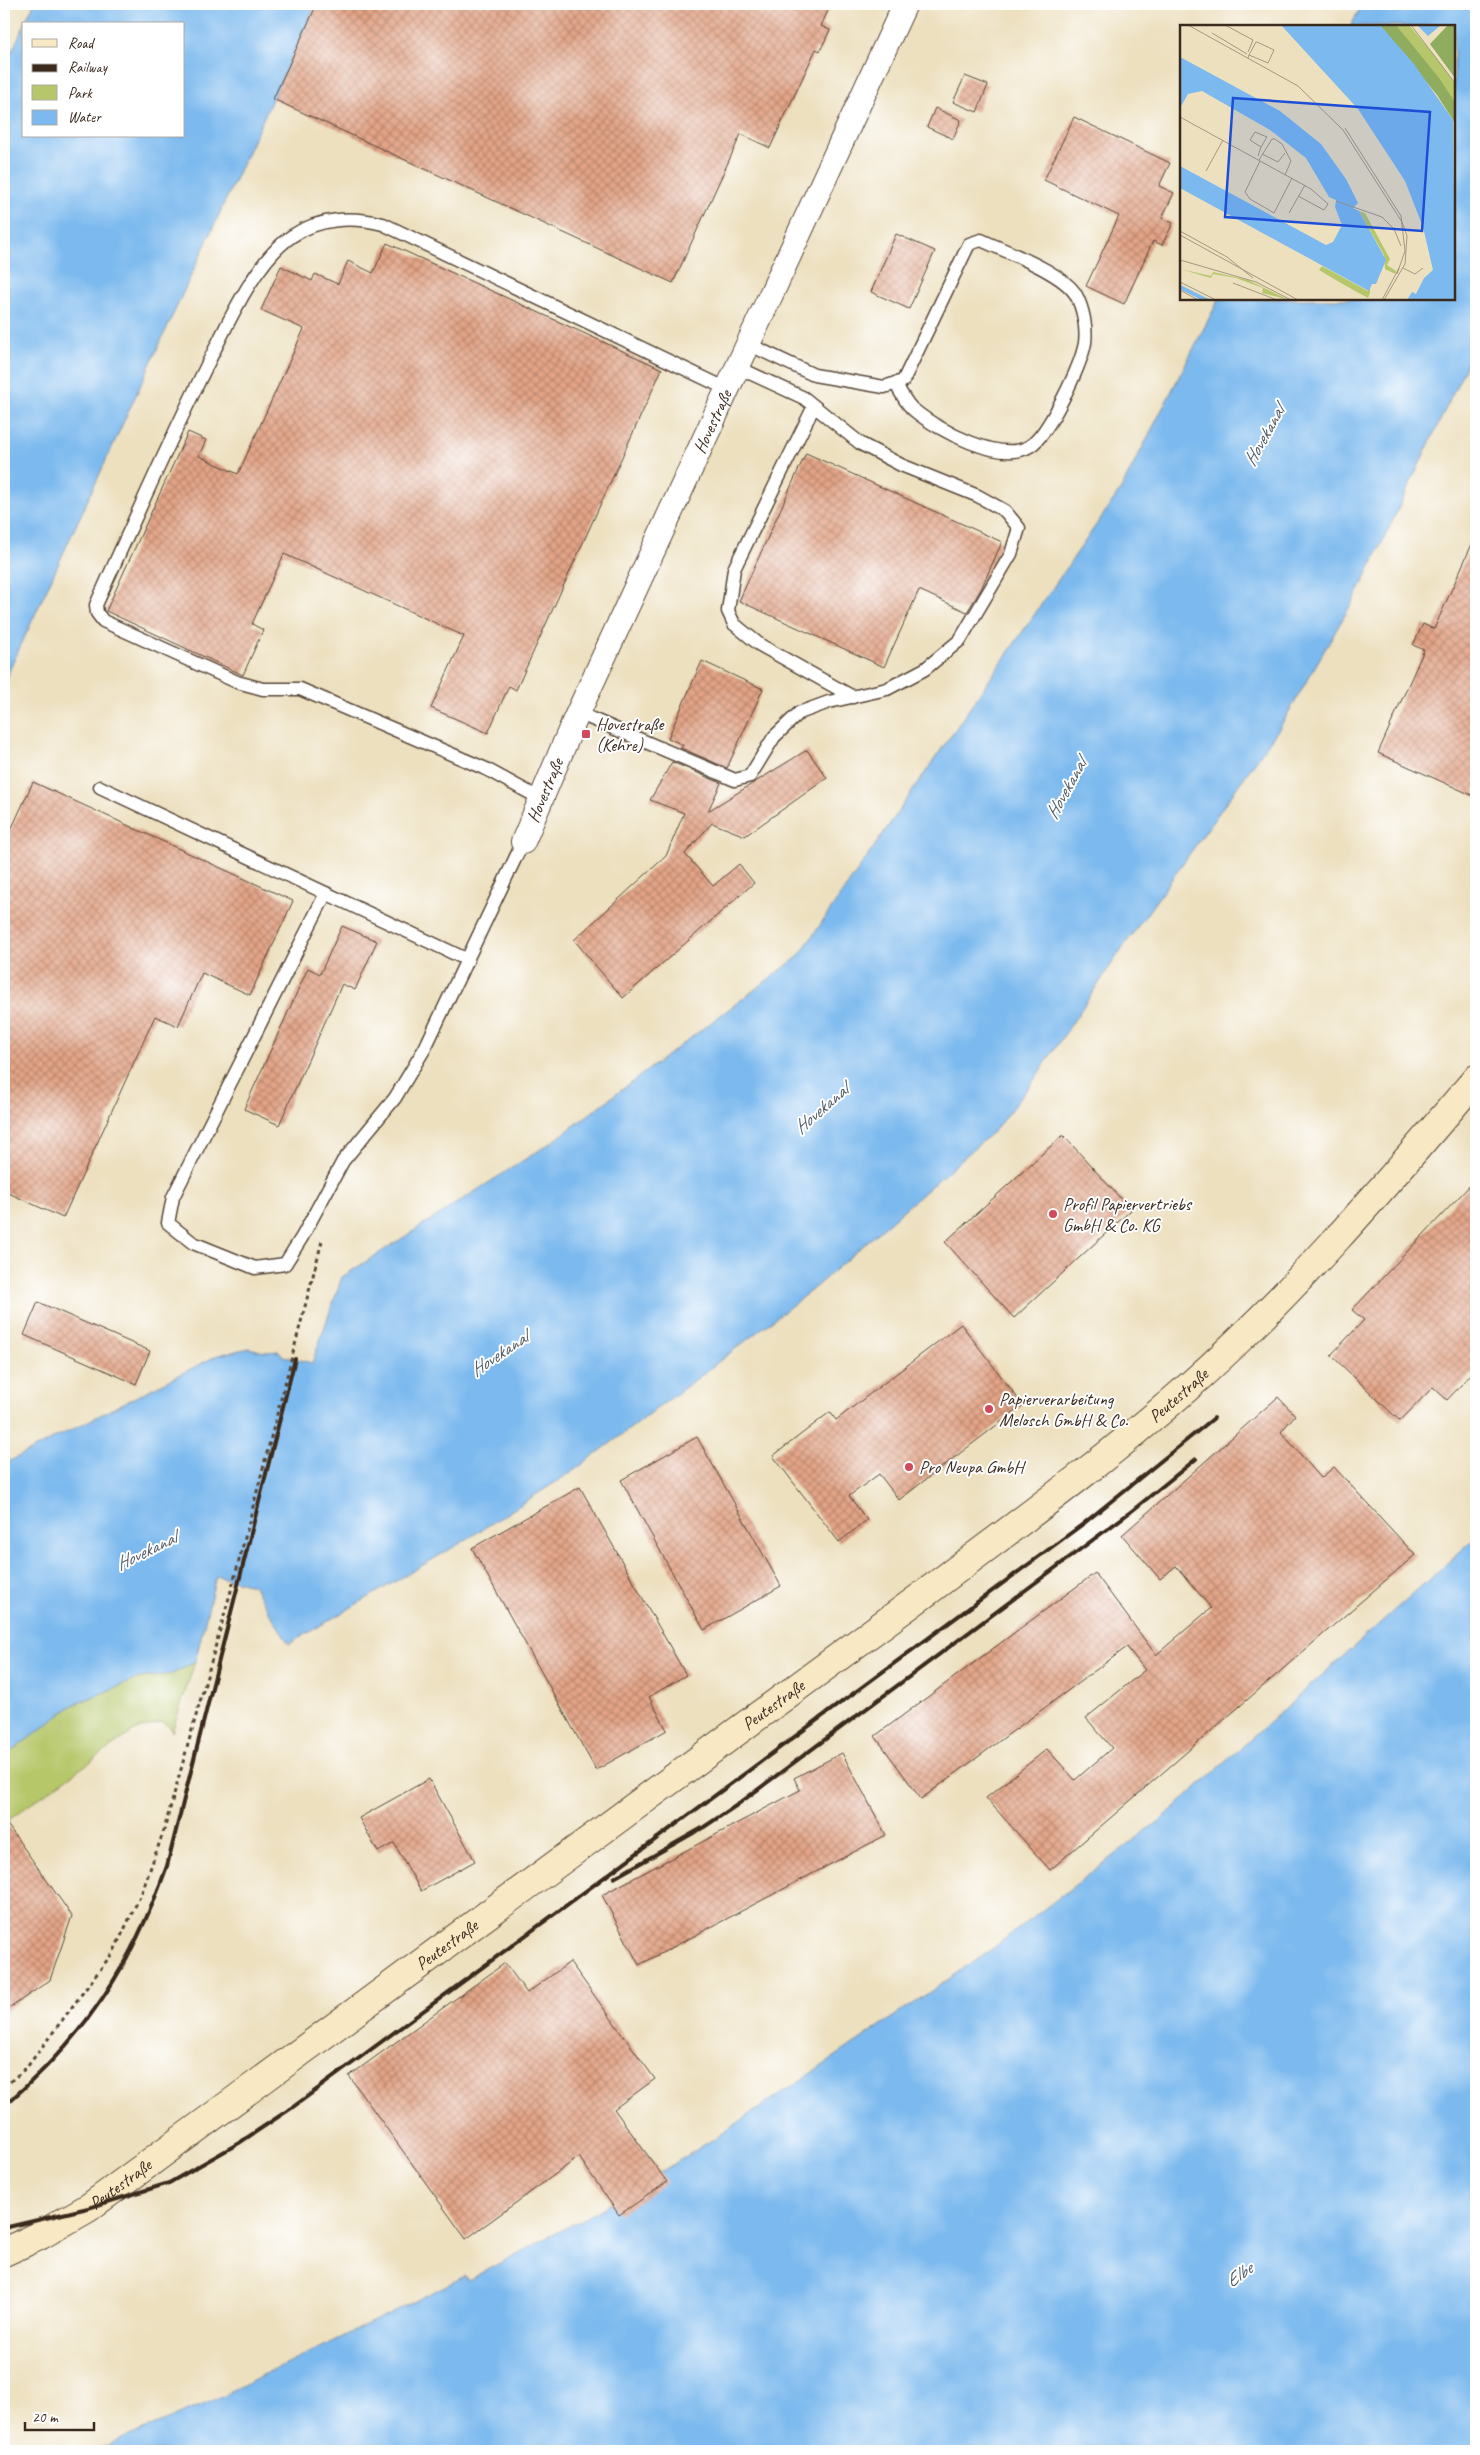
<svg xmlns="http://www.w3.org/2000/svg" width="1480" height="2455" viewBox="0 0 1480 2455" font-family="Caveat,sans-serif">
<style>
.green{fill:#b6c76b;stroke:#787844}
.water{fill:#7bb9ee;stroke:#5b7286}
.building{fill:url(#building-cross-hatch)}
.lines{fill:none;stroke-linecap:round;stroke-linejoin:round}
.lane-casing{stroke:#564536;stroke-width:15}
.street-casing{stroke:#564536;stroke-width:26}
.secondary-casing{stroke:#564536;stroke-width:30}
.path{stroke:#564536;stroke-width:3;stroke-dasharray:4 4;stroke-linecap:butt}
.lane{stroke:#fff;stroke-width:12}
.street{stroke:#fff;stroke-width:24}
.secondary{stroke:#f8e8c3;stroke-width:28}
.rail{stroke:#3b2a1e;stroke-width:4}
.poi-dot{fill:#d1495b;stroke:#fff;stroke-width:2}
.labels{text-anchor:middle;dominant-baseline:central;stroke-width:4;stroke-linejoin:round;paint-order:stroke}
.street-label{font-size:18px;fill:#3b2a1e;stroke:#fff}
.poi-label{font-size:18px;fill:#3b2a1e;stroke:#fff;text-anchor:start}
.water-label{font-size:19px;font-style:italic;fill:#515c67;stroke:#fff}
.inset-river{fill:none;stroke:#7bb9ee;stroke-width:2.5}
.inset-road{fill:none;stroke:#a6977f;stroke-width:1}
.view{fill:#1d4ed8;fill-opacity:0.15;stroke:#1d4ed8;stroke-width:2.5}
.inset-edge{fill:none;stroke:#3b2a1e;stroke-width:2.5}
</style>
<defs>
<pattern id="building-cross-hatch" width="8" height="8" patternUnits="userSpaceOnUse" patternTransform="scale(1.25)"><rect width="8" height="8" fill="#e3a487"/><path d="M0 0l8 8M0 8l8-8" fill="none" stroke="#b9866e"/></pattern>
</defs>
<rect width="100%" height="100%" fill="#fff"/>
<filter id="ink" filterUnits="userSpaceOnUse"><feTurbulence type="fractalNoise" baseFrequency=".02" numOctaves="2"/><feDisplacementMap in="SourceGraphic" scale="10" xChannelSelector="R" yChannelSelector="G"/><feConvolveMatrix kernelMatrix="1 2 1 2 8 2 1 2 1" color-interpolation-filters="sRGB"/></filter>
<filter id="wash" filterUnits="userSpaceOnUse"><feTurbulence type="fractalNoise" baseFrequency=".0096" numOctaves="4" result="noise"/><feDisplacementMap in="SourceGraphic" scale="20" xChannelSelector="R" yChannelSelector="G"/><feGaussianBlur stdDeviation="1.12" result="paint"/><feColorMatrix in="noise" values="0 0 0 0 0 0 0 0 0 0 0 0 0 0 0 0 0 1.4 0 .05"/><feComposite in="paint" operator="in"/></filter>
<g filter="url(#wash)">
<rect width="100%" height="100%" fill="#ede0bf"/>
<path class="green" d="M195 1662 172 1732 170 1727 162 1722 134 1731 4 1823V1757L73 1705 139 1678 172 1674Z"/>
<path class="water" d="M34 4H316L4 682V69L24 25V136H184V24H24Z
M1362 4H1476V345L1360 589 1280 727 1121 950 1034 1080 994 1131 813 1289 691 1383 576 1469 464 1541 289 1644 253 1585 216 1576 195 1662 172 1674 139 1678 73 1705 4 1757V1464L218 1355 249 1348 264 1352 279 1351 283 1356 312 1363 342 1277 555 1140 798 957 1121 489 1219 299H1454V26H1351Z
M1476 1537V2451H93L210 2402 465 2276 468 2280 603 2208 720 2135 984 1955 1165 1816Z"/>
<g id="blocks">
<path class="building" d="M317 4H831L821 26 830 30 820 51 816 49 770 148 741 134 673 283 273 99Z
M965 76 988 85 977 112 953 102Z
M935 108 961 120 953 139 927 127Z
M1074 117 1170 163 1159 186 1174 193 1162 218 1173 223 1162 245 1153 241 1124 304 1086 286 1119 216 1044 180Z
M896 234 935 251 909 309 871 292Z
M387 243 662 369 516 690 509 686 488 733 431 708 464 636 284 554 252 624 263 630 243 675 106 611 188 432 206 440 199 456 238 474 304 329 261 310 281 266 312 281 315 274 338 284 348 261 373 273Z
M806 453 1002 542 981 589 967 612 919 590 884 667 739 601Z
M1476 535V797L1378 753 1424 650 1413 645 1423 624 1434 629Z
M702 661 763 689 727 768 681 748 683 745 668 738Z
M807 750 827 778 745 836 712 823 685 854 713 886 739 864 754 883 623 998 574 940 666 856 684 813 650 800 672 762 721 783 708 811Z
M33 782 293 901 250 995 202 973 178 1026 155 1016 63 1218 4 1191V845Z
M342 926 377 941 355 990 342 984 279 1125 244 1109 308 968 320 974Z
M1063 1135 1131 1210 1014 1318 945 1242Z
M1476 1179V1369L1447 1400 1433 1387 1400 1421 1331 1355 1364 1320 1352 1310Z
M38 1302 150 1351 136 1384 24 1335Z
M961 1324 1023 1405 899 1500 879 1474 849 1496 867 1520 839 1542 773 1456 830 1412 836 1420Z
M1278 1397 1295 1415 1281 1432 1321 1478 1334 1467 1415 1555 1050 1870 986 1798 1047 1749 1075 1780 1112 1748 1086 1718 1145 1670 1127 1647 921 1799 875 1736 1095 1573 1156 1655 1211 1608 1176 1566 1160 1579 1122 1535Z
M697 1437 781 1586 704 1630 621 1480Z
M580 1487 686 1675 649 1697 667 1730 596 1770 472 1548Z
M842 1753 886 1835 639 1965 602 1895 800 1790 794 1778Z
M429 1779 475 1861 421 1891 394 1843 378 1852 359 1818Z
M4 1820 72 1916 50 1980 4 2012Z
M570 1962 655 2079 614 2109 667 2182 619 2215 579 2157 466 2239 349 2076 505 1963 527 1993Z"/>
</g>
</g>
<g filter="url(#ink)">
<use href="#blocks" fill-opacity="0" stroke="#564536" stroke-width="1"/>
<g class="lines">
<g class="lane-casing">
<path id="lane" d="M748 344 814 375 884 387 903 381 969 244 981 240C1005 251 1064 273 1076 295 1083 308 1087 328 1085 343 1081 365 1049 434 1030 446 1001 464 938 430 915 411 906 405 901 392 895 383
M814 406 734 569 728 611 734 624 760 645 853 697
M578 713 735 780 750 776 774 737 799 713 829 702 887 689 925 669 960 640 1011 554 1019 528 1005 511 978 496 901 465 861 444 804 398 737 367
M100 787 468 960
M541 799 486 769 300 689H263L237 682 103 621 97 613 96 605C133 523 169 441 209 361 228 323 256 260 292 236 319 218 352 216 383 224L727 389
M326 893 173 1197 168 1223 193 1243 255 1268 285 1264 302 1237 343 1161 395 1098 425 1048 523 842"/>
</g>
<g class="street-casing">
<g id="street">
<path id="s1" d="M523 842 572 726 905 4"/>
</g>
</g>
<g class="secondary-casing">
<g id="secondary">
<path id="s2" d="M4 2252 41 2235 88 2208 931 1589C1017 1524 1106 1460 1187 1388 1292 1295 1385 1186 1476 1079"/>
</g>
</g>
<path class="path" d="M4 2087 27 2067 114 1951 142 1892 164 1830 234 1580 322 1241"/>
<use href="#lane" class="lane"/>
<use href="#street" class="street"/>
<use href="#secondary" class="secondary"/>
<path class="rail" d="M614 1878 704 1827 737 1805 1133 1510 1196 1459
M4 2106C86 2036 131 1967 167 1866L295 1359
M4 2228 88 2208 169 2183 239 2143 293 2107 1083 1524 1214 1418"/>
</g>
</g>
<g class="poi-dot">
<rect x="581" y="729" width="10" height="10" rx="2.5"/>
<circle cx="1053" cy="1214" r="5"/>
<circle cx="989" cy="1409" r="5"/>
<circle cx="909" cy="1467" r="5"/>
</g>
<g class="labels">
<g class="street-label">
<text stroke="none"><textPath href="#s1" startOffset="461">Hovestraße</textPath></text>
<text stroke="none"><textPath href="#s1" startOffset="56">Hovestraße</textPath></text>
<text stroke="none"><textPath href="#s2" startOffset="1455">Peutestraße</textPath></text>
<text stroke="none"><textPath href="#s2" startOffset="945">Peutestraße</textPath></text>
<text stroke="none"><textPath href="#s2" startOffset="540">Peutestraße</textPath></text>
<text stroke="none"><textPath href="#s2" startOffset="135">Peutestraße</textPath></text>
</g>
<g class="poi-label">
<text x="596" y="724">Hovestraße<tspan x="596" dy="21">(Kehre)</tspan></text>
<text x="1063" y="1204">Profil Papiervertriebs<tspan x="1063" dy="21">GmbH &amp; Co. KG</tspan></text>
<text x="999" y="1399">Papierverarbeitung<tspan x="999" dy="21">Melosch GmbH &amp; Co.</tspan></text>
<text x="919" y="1467">Pro Neupa GmbH</text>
</g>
<g class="water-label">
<text transform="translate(1264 436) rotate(-61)">Hovekanal</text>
<text transform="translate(1066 789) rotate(-61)">Hovekanal</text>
<text transform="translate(821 1109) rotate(-41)">Hovekanal</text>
<text transform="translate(499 1354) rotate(-34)">Hovekanal</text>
<text transform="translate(146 1551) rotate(-26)">Hovekanal</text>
<text transform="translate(1239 2275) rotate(-36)">Elbe</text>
</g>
</g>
<g transform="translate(1180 25)">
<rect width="275" height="275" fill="#ede0bf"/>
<path d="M216 0H229L256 32 275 59V77ZM179 186 185 188 210 234 207 240 216 246 215 249 205 244 204 230ZM142 241 188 266 190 264V268L188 273 166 261 139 245ZM0 244 31 251 33 247 68 255 109 275 82 268 83 263 56 253 33 249 31 253Z" fill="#b6c76b"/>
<path d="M200 0H216L259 53 275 77V98L257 70ZM268 0H275V53L250 19Z" fill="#90ac5f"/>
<path d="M101 0H200L234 39 273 95 275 275H227L232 267 236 269 244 253 253 245 243 202 225 156 178 84ZM237 0H261L248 11ZM0 32 100 86 141 119 166 154 178 178 173 183 179 186 206 235 196 259H192L189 266 0 163V141L146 220 153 217 162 200 155 182 156 175 149 172 126 133 90 105 22 66 8 69 0 83Z" fill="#7bb9ee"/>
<path class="inset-river" d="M0 261 28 275M0 263 24 275"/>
<path class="inset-road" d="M8 0 118 61 163 105 222 197 227 211 225 239 204 275M45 0 73 15 68 27M231 0 275 58M32 8 67 29M68 33 69 30 76 17H77L94 25 88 38 69 30M0 92 131 164 148 179 144 185 118 171M165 103 221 191 225 226 217 249M82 129 98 137 105 128M78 131 81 122 70 115 75 107 87 112 81 122M79 135 92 114H95L102 119 111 136 105 150M80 136 65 167 70 174 94 188 112 153M26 146 43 115M156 176 202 192 214 204 221 221M109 188 125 160M0 206 47 232 73 253M0 210 118 275M0 235 76 257 111 275M223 243 235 249 243 243M0 257 36 275M53 258 97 275M0 265 18 275M202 275 219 243"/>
<path class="view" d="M53 73 250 87 242 206 45 192Z"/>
<rect width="275" height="275" class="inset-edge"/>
</g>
<rect width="1480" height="2455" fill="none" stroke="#fff" stroke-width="20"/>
<rect x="22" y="22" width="162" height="115" fill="#ffffff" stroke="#b1aaa5"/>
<rect x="32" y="39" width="25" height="8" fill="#f8e8c3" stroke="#b1aaa5"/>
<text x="68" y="48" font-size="15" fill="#3b2a1e">Road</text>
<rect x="32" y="64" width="25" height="8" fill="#3b2a1e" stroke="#b1aaa5"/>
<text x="68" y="72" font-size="15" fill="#3b2a1e">Railway</text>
<rect x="32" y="85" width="25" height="15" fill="#b6c76b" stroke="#b1aaa5"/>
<text x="68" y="98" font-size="15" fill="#3b2a1e">Park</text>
<rect x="32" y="110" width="25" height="15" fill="#7bb9ee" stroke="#b1aaa5"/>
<text x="68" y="122" font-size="15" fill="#3b2a1e">Water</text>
<path d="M25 2422v8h69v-8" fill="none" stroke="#3b2a1e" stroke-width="2.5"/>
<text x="32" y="2422" font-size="15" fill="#3b2a1e" stroke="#ffffff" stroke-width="4" paint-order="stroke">20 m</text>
</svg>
